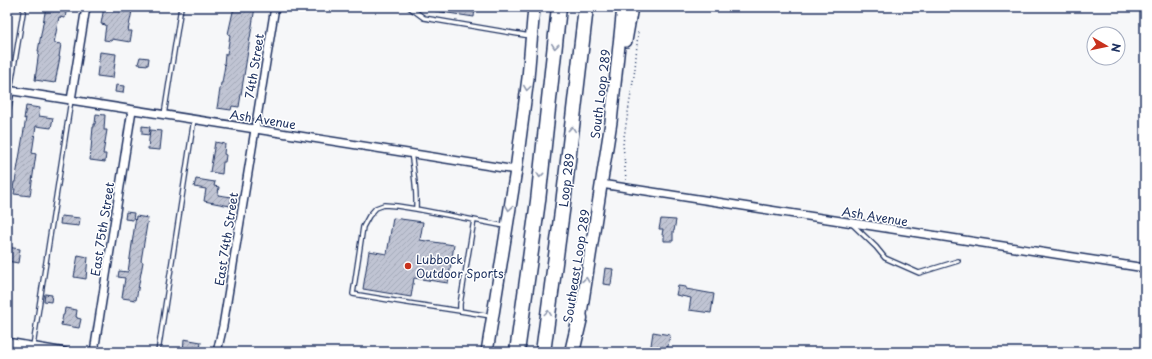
<svg xmlns="http://www.w3.org/2000/svg" width="1152" height="359" viewBox="0 0 1152 359" font-family="'Playpen Sans',sans-serif">
<style>
.park{fill:url(#park-crowns);stroke:#7884a0}
.building{fill:url(#building-hatch);stroke:#1b2f5e}
.lines{fill:none;stroke-linecap:round;stroke-linejoin:round}
.service-casing{stroke:#1b2f5e;stroke-width:6}
.minor-casing{stroke:#1b2f5e;stroke-width:10}
.secondary-casing{stroke:#1b2f5e;stroke-width:14}
.motorway-casing{stroke:#1b2f5e;stroke-width:17}
.path{stroke:#1b2f5e;stroke-width:1.5;stroke-dasharray:1 3;stroke-linecap:butt}
.service{stroke:#fff;stroke-width:3.5}
.minor{stroke:#fff;stroke-width:7}
.secondary{stroke:#fff;stroke-width:11}
.motorway{stroke:#fff;stroke-width:14}
.oneway{stroke:#8d97ae}
.poi-dot{fill:#c8321e;stroke:#fff;stroke-width:1.5}
.labels{text-anchor:middle;dominant-baseline:central;stroke-width:3;stroke-linejoin:round;paint-order:stroke}
.street-label{font-size:12px;fill:#1b2f5e;stroke:#fff}
.poi-label{font-size:12px;fill:#1b2f5e;stroke:#fff;text-anchor:start}
</style>
<defs>
<pattern id="park-crowns" width="20" height="18" patternUnits="userSpaceOnUse"><rect width="20" height="18" fill="#d6d9e2"/><path d="M2 6a3 3 0 1 1 6 0M12 15a3 3 0 1 1 6 0" fill="none" stroke="#b7bbc4"/></pattern>
<pattern id="building-hatch" width="6" height="6" patternUnits="userSpaceOnUse"><rect width="6" height="6" fill="#c0c4d3"/><path d="M-1 1l2-2M0 6l6-6M5 7l2-2" fill="none" stroke="#a4a9b8"/></pattern>
</defs>
<rect width="100%" height="100%" fill="#f6f7f9"/>
<filter id="ink" filterUnits="userSpaceOnUse"><feTurbulence type="fractalNoise" baseFrequency=".025" numOctaves="2"/><feDisplacementMap in="SourceGraphic" scale="8" xChannelSelector="R" yChannelSelector="G"/><feConvolveMatrix kernelMatrix="1 2 1 2 8 2 1 2 1" color-interpolation-filters="sRGB"/></filter>
<g filter="url(#ink)">
<path class="park" d="M7 346 44 352H7Z"/>
<path class="building" d="M46 7H67L65 18 59 17 54 43 61 44 59 57H60L55 83 35 80 39 51H38Z
M104 7 132 11 128 31H132L130 42 112 39V41L104 40 106 25 101 24Z
M234 7H255L239 107 232 106 231 110 217 108 221 83H222L225 65 224 64 225 54H227L230 35 228 34Z
M436 7H475L474 17 435 11Z
M100 52 116 54 113 78 97 76Z
M140 57 149 58 148 65 138 64Z
M116 85 124 86 123 93 115 92Z
M26 106 40 108 39 116 53 118 51 128 36 126 32 153 36 154 30 196 14 194 15 189H13L14 182H15L26 118 24 119Z
M96 114 105 115 104 130H107L103 154H106L105 162 90 160 93 127H94V124H95Z
M142 126 150 127 149 135 142 134Z
M150 130 162 131 160 150 148 149Z
M215 142 225 144 224 154 226 155 225 162H223L222 174 210 172Z
M196 179 215 182 214 186 219 187 218 195 232 197 230 206 204 201 206 189 194 187Z
M126 212 134 213 133 220 125 219Z
M61 216 80 218 79 226 60 224Z
M136 216 148 218 141 261 143 262 136 300 122 298 125 278 118 277 119 271 128 272Z
M393 218 423 222 420 240 454 245 448 283 414 278 411 297 363 289 369 251 387 254Z
M661 219 676 220 674 231H673V241H664V235H662L663 229H659Z
M7 247 20 249 18 263 7 261Z
M78 255 88 257 86 279 74 277Z
M605 268 613 269 611 285 603 284Z
M678 286 686 287V289L714 294 711 313 689 310 691 298 676 295Z
M45 294 52 295 51 302 44 301Z
M65 308 77 310 76 317H77V318L81 319 79 328 61 325 63 315H64Z
M653 332 670 335 667 352H650Z
M184 339 201 342 200 351 192 350V352H183Z"/>
<g class="lines">
<g class="service-casing">
<path id="service" d="M409 7 424 18 530 36
M10 91 24 7
M164 115 181 7
M411 153C414 172 417 190 416 209L505 226
M416 209 397 206 384 205 376 208 369 216 363 227 353 294 401 302 460 311
M474 220 460 304V311L491 316
M852 224 876 247 885 258 919 273 958 261
M33 346 71 100
M158 352 194 119"/>
</g>
<g class="minor-casing">
<path id="minor" d="M7 90 516 170
M71 100 86 7
M7 108 10 91
M601 184 1145 268
M7 342 65 352
M94 352 132 110
M217 352 223 326 275 7"/>
</g>
<g class="secondary-casing">
<path id="secondary" d="M626 41 632 7
M579 326 611 122 623 7
M487 352 516 170 528 78 534 7"/>
</g>
<g class="motorway-casing">
<path id="motorway" d="M517 352 538 201 559 7
M543 352 563 204 586 7
M572 352 580 318"/>
</g>
<path class="path" d="M626 180 623 143 635 69 638 32"/>
<use href="#service" class="service"/>
<use href="#minor" class="minor"/>
<use href="#secondary" class="secondary"/>
<use href="#motorway" class="motorway"/>
</g>
<defs><path id="oneway-chevron" d="M-2-3.5L2.5 0L-2 3.5" fill="none" stroke-width="1.6" stroke-linecap="round" stroke-linejoin="round"/></defs>
<g class="oneway">
<use href="#oneway-chevron" transform="translate(555 46) rotate(96)"/>
<use href="#oneway-chevron" transform="translate(527 88) rotate(98)"/>
<use href="#oneway-chevron" transform="translate(572 129) rotate(-84)"/>
<use href="#oneway-chevron" transform="translate(540 175) rotate(96)"/>
<use href="#oneway-chevron" transform="translate(509 208) rotate(99)"/>
<use href="#oneway-chevron" transform="translate(586 280) rotate(-81)"/>
<use href="#oneway-chevron" transform="translate(548 313) rotate(-82)"/>
</g>
</g>
<circle class="poi-dot" cx="408" cy="266" r="4"/>
<g class="labels">
<g class="street-label">
<text transform="translate(254 66) rotate(-81)">74th Street</text>
<text transform="translate(600 94) rotate(-83)">South Loop 289</text>
<text transform="translate(263 119) rotate(9)">Ash Avenue</text>
<text transform="translate(566 180) rotate(-83)">Loop 289</text>
<text transform="translate(875 216) rotate(9)">Ash Avenue</text>
<text transform="translate(102 229) rotate(-81)">East 75th Street</text>
<text transform="translate(226 239) rotate(-81)">East 74th Street</text>
<text transform="translate(576 266) rotate(-81)">Southeast Loop 289</text>
</g>
<g class="poi-label">
<text x="416" y="259">Lubbock<tspan x="416" dy="14">Outdoor Sports</tspan></text>
</g>
</g>
<rect width="1152" height="359" fill="none" stroke="#fff" stroke-width="24"/>
<rect x="12" y="12" width="1128" height="335" fill="none" stroke="#1b2f5e" stroke-width="1.5" filter="url(#ink)"/>
<g transform="translate(1106 46) rotate(99)"><circle r="19" fill="#ffffff" stroke="#a4acbf"/>
<path d="M0-3L7 15L0 10L-7 15Z" fill="#c8321e"/>
<text y="-6" font-size="11" font-weight="bold" text-anchor="middle" fill="#1b2f5e">N</text>
</g>
</svg>
